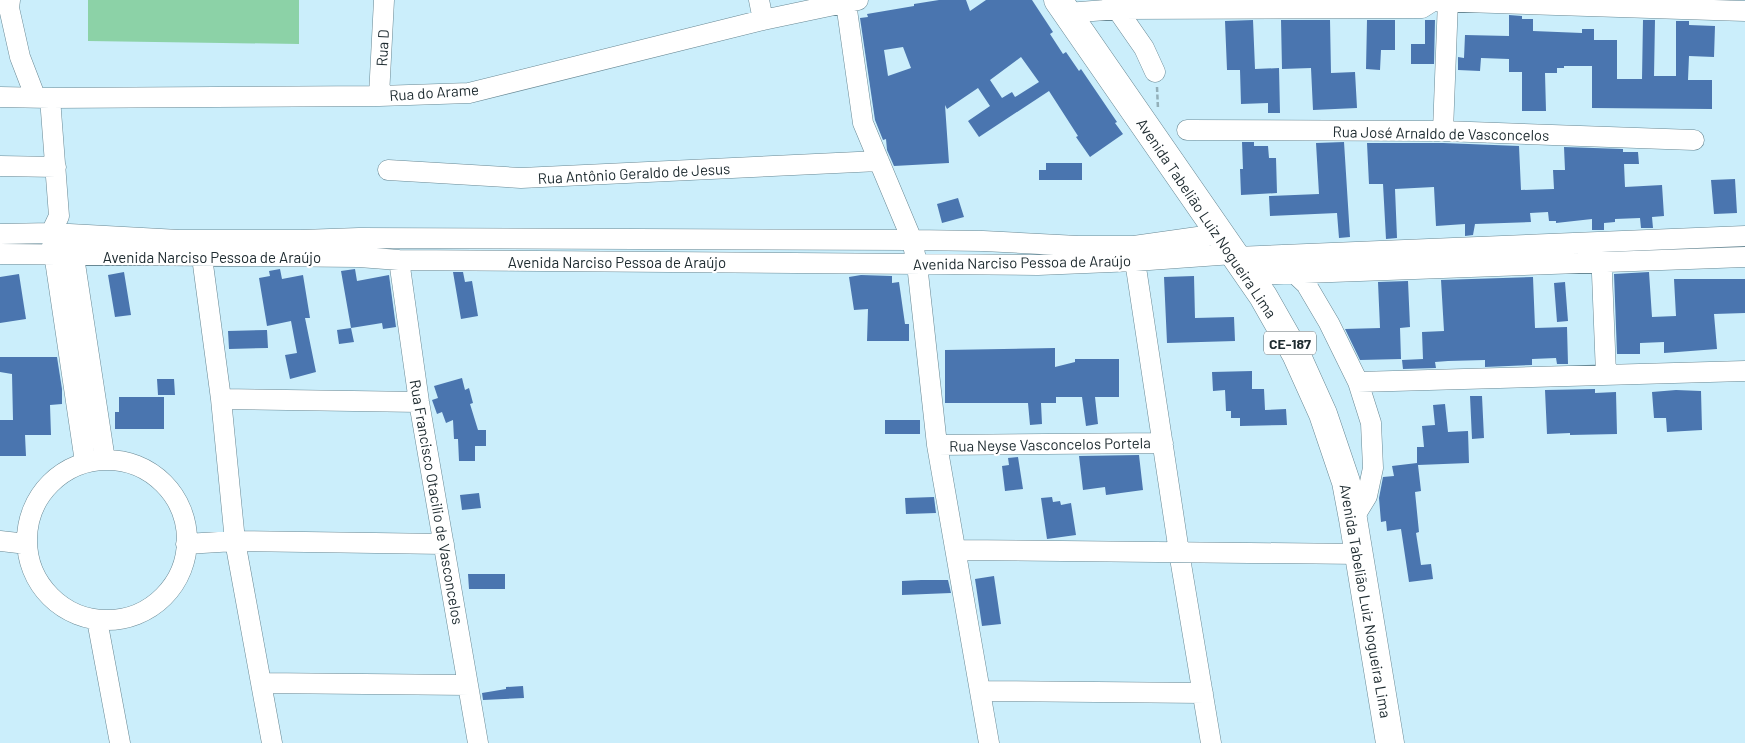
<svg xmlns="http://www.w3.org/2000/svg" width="1745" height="743" viewBox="0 0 1745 743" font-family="Barlow,sans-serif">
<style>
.green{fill:#8cd2a7}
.building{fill:#4a75af;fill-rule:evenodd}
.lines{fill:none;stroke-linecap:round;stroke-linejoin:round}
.minor-casing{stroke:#688894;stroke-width:21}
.highway-casing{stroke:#688894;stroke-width:29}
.path{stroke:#93afb9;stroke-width:2.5;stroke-dasharray:5 2.5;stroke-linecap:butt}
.minor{stroke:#fff;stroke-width:20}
.highway{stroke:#fff;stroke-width:28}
.labels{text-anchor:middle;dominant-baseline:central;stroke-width:4.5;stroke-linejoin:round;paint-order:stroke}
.shield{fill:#fff;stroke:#636c70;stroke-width:1}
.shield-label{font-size:14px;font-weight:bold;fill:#202d32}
.street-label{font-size:15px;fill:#202d32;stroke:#fff}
</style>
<rect width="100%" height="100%" fill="#cbeefb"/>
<path class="green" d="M88 0H299V44L88 41Z"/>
<path class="building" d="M939 0H966L970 11 986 0H1032L1053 32 1050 34 1063 54 1066 52 1079 71 1081 69 1117 122 1115 123 1123 134 1090 157 1076 137 1078 136 1049 91 979 137 968 121 990 106 978 88 947 109 945 105 949 163 894 166 887 150 886 139 883 140 875 120 860 18 868 17 867 14 914 6V4ZM903 47 911 68 888 76 884 50ZM1021 57 1039 82 1015 97 1012 92 1002 98 990 80Z
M1509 15 1522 16V19H1533V31L1582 33V29H1594V40H1617V79H1642L1643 20H1655L1654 76H1676V21H1689V25L1715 26 1714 57 1689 56 1688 80H1712V109L1592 108V66H1564V68H1557V73H1545L1546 111H1522V72H1509V59L1481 58 1480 71 1458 70V57L1464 58 1465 35 1509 36Z
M1253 20 1255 69 1279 68 1280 113H1268V103L1241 104 1240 70H1227L1225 21Z
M1281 20H1330L1331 73 1355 72 1357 108 1313 110 1311 68 1282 69Z
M1367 20H1395V50H1381L1380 70 1366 69Z
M1425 20H1435L1434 64H1411V44H1425Z
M1242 142H1254V146H1268L1269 158H1276L1277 193 1241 195 1240 169H1243Z
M1344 142 1350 237 1339 238 1337 213 1270 216 1269 196 1319 194 1316 143Z
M1367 143H1443L1519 146 1521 190 1554 189 1553 170H1565L1564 147 1623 149V152H1638L1639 164H1624L1625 187 1662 185 1664 216 1652 217 1653 228H1641L1640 218 1615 219V222L1604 223V230H1592V219L1556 223V221H1549L1548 212 1530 213 1531 222 1475 224 1473 235 1465 236V224L1436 226 1434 187 1395 189 1397 238 1386 239 1383 184H1369Z
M1046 163H1082V180H1039V170H1046Z
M1735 179 1737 213 1714 214 1711 180Z
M958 198 964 217 942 223 937 204Z
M280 269 282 279 303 275 310 318H305L316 372 290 379 285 355 297 353 291 321 267 326 259 278 270 276 269 271Z
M355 269 357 281 389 275 396 327 383 329 382 323 351 328 341 271Z
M124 272 131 315 115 317 108 275Z
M453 272H463L465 282 472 281 478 316 461 319Z
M1649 272 1652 317 1676 316 1674 279H1745V313L1714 314 1717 349 1664 353V342L1640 343V354H1617L1614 274Z
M19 274 26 319 0 323V277Z
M861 275 892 276V283L899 282 905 324H909V341H867L868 309 854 310 849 277Z
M1194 276 1195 318 1234 317 1235 341 1167 343 1164 277Z
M1533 277 1535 328 1567 327 1568 364H1557L1556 358 1532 359V365L1485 367V360L1448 361 1435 362 1436 368 1403 369 1402 360 1423 359 1422 332 1444 331 1441 280Z
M1408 281 1410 327 1400 328 1401 359 1360 360 1345 329 1380 328 1378 282Z
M1565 282 1568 321 1557 322 1554 283Z
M351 328 354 342 339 344 337 330Z
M267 330 268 348 229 349 228 331Z
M1055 348V367L1075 362V359H1119V397H1095L1098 424 1086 426 1082 397H1056V403H1041L1042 424 1030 425 1028 403H945V350Z
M0 357H57L62 389V404L50 405 51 435H25L26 456H0V420H13L12 374 0 372Z
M1252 371V389H1264L1265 410 1286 409 1287 425 1240 426V418H1231V411H1226L1225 390 1213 391 1212 372Z
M462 378 465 390 469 388 473 403 470 404 478 430H486V446H475V461H459L458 439H454L453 420 446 423 442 412 437 414 432 400 438 398 434 386Z
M157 379H174L175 395H158Z
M1595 389V393L1616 392 1617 434 1570 435V433L1547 434 1545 390Z
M1676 390 1701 391 1702 430 1667 432 1666 418H1654L1652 392Z
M1470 396H1482L1484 438 1472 439Z
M119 397H164V429H115V412H119Z
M1445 404 1448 432 1468 431 1469 463 1418 465 1421 491 1415 492 1419 532 1416 533 1421 565 1431 564 1433 579 1409 582 1401 529 1387 531 1386 521 1381 522 1379 498 1383 477 1394 476 1392 466 1417 463V447H1424L1422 426 1435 425 1433 405Z
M885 420H920V434H885Z
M1139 455 1143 490 1106 495 1105 487 1083 490 1079 456Z
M1018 457 1023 489 1005 491 1002 466 1009 465 1008 458Z
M479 493 481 508 462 510 460 495Z
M934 497 936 513 906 514 905 498Z
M1052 497 1053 502 1060 501 1061 505 1071 503 1076 535 1047 539 1041 498Z
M468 574H505V589H469Z
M994 576 1001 624 982 626 975 579Z
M921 580H948L951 593 902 595V581Z
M523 686 524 698 483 700 482 693 506 689V687Z"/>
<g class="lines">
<g class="minor-casing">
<path id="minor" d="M10 0 9 8 20 57 35 96
M759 0 763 20
M1112 2 1144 48 1155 72
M846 3 863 123 912 240 917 264 937 445 989 743
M1067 13 1118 9 1422 8 1433 1 1745 11
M379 96 384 0
M0 97 50 98 379 96 469 93 763 20 858 0
M50 98 59 216 51 233 85 462
M1187 130 1443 131 1694 140
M1443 131 1448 0
M0 166 56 167
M388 170 521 178 879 161
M0 234 51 233 179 240H301L359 238 912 240 983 241 1078 246H1134L1219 234
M72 244 105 460
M1601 249 1606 374
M0 254 359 257 399 260 1038 265 1135 261 1233 254
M202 257 221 399 235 541 272 743
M1236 257 1745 236
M399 260 419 402 478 743
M1135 261 1179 552 1211 743
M1289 268 1306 284 1329 323 1358 382 1371 423 1373 468 1367 496 1353 519
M1248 275 1745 257
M1358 382 1745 371
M221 399 419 402
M937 445 1163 443
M27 540a80 80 0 1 1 160 0a80 80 0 1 1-160 0Z
M0 541 27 544
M186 544 235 541 444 544
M956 550 1360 554
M97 620 120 743
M261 683 468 685
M980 691 1203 693"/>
</g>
<g class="highway-casing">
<path id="highway" d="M1058 0 1263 296 1296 354 1323 414 1346 482 1353 519 1390 743"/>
</g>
<path class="path" d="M1157 87 1158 109"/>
<use href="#minor" class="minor"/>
<use href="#highway" class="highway"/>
</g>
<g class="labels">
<rect class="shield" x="1264" y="331.5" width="52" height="23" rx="4"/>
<g class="shield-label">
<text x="1290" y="343">CE-187</text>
</g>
<g class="street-label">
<text transform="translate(382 48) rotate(-87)">Rua D</text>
<text transform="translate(434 92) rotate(-4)">Rua do Arame</text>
<text transform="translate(1441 133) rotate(1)">Rua José Arnaldo de Vasconcelos</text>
<text transform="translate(634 173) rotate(-3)">Rua Antônio Geraldo de Jesus</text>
<text transform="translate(1207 218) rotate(56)">Avenida Tabelião Luiz Nogueira Lima</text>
<text x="212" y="257">Avenida Narciso Pessoa de Araújo</text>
<text x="617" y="262">Avenida Narciso Pessoa de Araújo</text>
<text transform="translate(1022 262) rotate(-1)">Avenida Narciso Pessoa de Araújo</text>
<text transform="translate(1050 444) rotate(-1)">Rua Neyse Vasconcelos Portela</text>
<text transform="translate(437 502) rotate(80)">Rua Francisco Otacilio de Vasconcelos</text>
<text transform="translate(1366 601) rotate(80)">Avenida Tabelião Luiz Nogueira Lima</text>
</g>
</g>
</svg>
